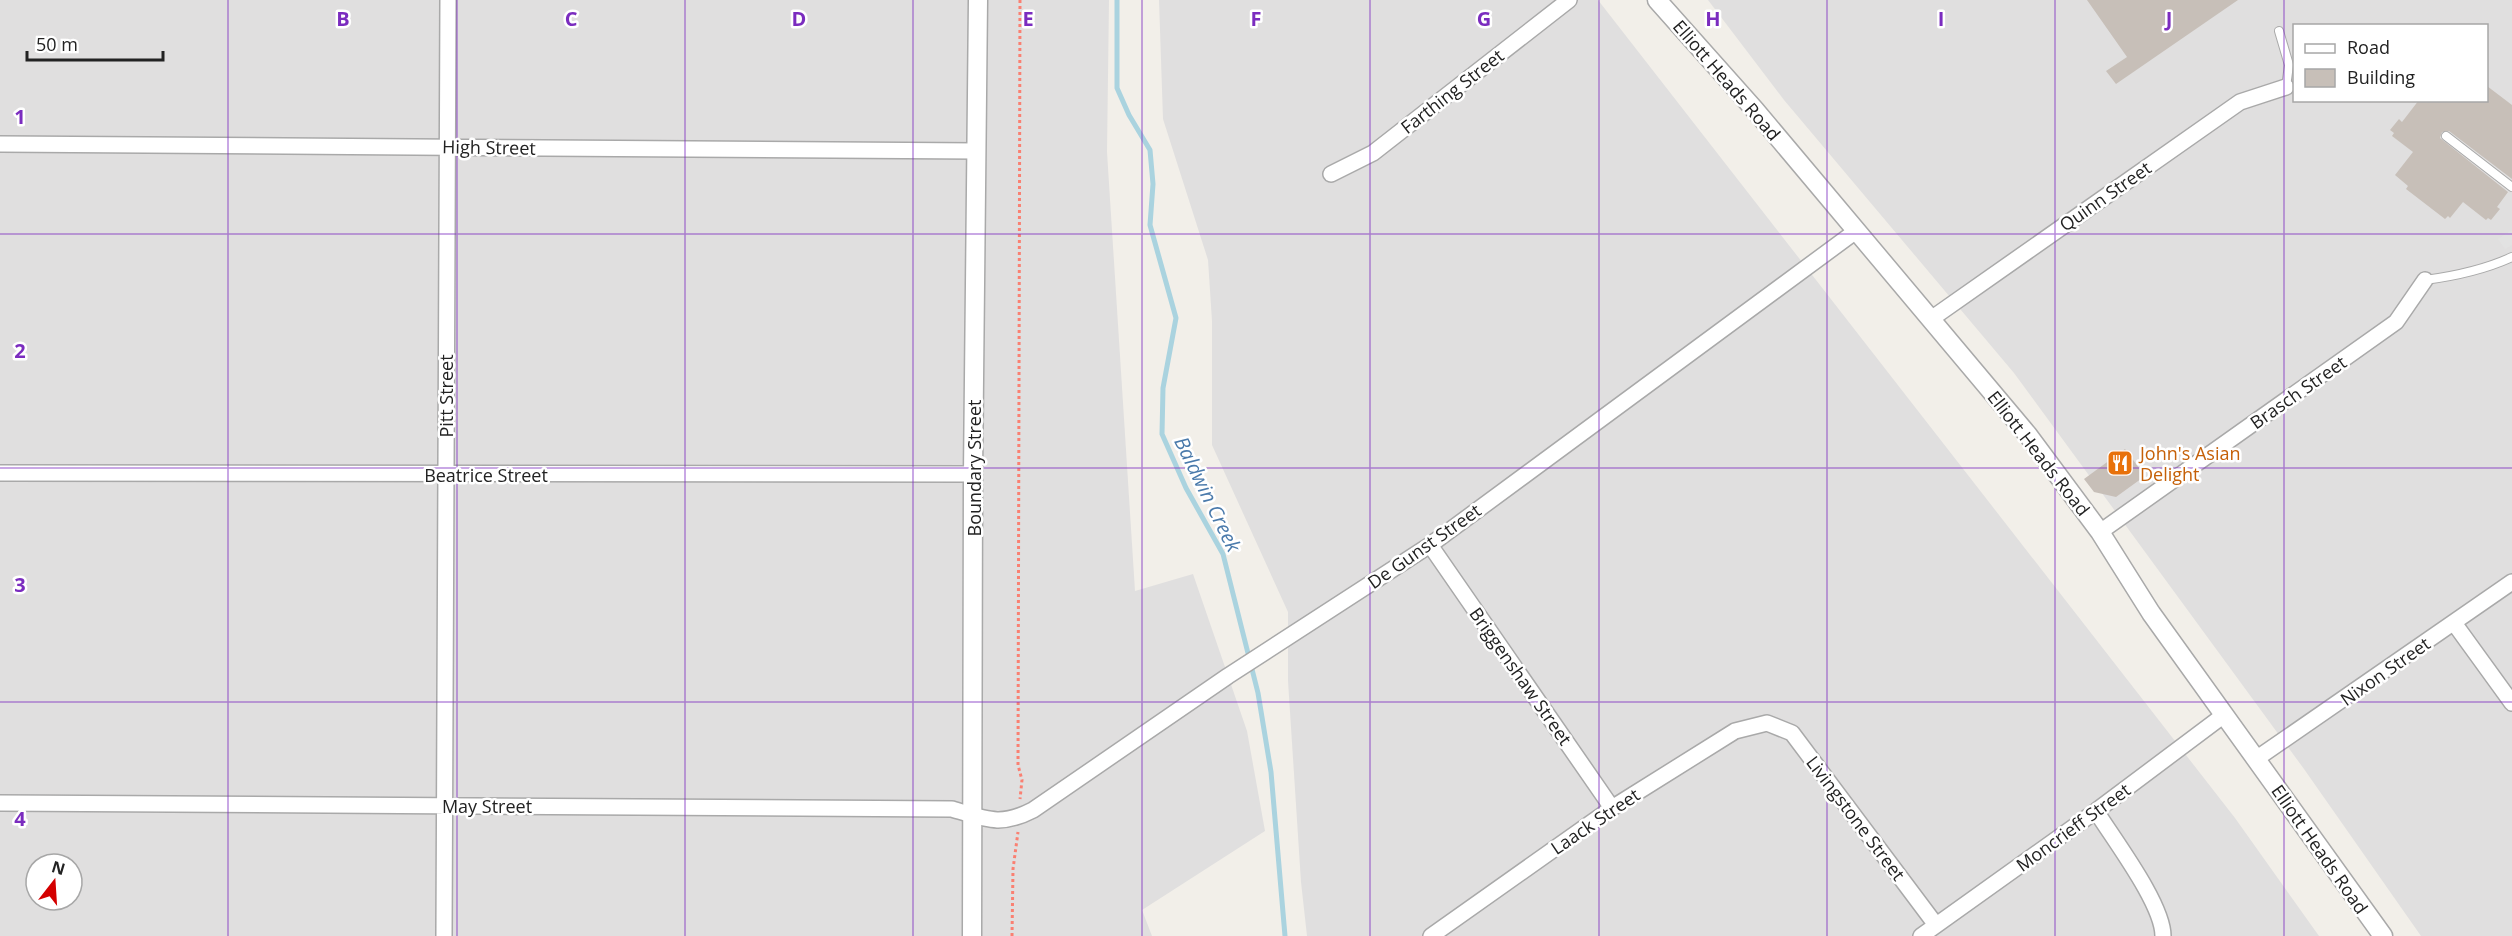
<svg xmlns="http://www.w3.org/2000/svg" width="2512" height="936" viewBox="0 0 2512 936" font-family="'Open Sans',sans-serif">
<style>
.residential{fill:#e0dfdf;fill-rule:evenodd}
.parking{fill:#e2e2e2}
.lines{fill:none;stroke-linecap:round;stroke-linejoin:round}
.stream{stroke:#aad3df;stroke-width:5}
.building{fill:#c7bfb8}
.service-casing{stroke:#a9a9a9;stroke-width:10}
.minor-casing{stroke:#a9a9a9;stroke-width:18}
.tertiary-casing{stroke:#a9a9a9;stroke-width:21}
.path{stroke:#fa8072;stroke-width:3;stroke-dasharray:3 3;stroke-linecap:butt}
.service{stroke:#fff;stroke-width:8}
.minor{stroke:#fff;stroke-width:15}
.tertiary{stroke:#fff;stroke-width:18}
.grid{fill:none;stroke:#7b2cbf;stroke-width:1.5;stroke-opacity:0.55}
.labels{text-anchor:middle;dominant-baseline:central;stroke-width:5;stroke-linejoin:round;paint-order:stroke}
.street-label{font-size:18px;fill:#222;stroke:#fff}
.food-label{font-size:18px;fill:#c56008;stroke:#fff;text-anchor:start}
.water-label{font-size:20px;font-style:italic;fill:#4a7aab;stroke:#fff}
.grid-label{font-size:20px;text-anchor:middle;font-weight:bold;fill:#7b2cbf;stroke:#fff;stroke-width:5;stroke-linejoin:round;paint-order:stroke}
</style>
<rect width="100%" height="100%" fill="#f2efe9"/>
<path class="residential" d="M0 0H1109L1107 152 1135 591 1193 574 1247 731 1265 831 1142 910 1152 936H0ZM36 864H72V900H36Z
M1159 0H1598L2235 818 2319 936H1307L1301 882 1288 681V612L1212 445V321L1208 260 1163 119Z
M1708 0H2512V936H2421L2304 769 2014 373 1784 100ZM2294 26H2486V100H2294Z"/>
<path class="parking" d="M2512 230V245L2505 249 2498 239Z"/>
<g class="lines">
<path class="stream" d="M1117 0V88L1129 115 1150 150 1153 184 1150 225 1176 318 1163 388 1162 434 1186 488 1223 554 1258 693 1271 772 1285 936"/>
</g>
<path class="building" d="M2087 0H2238L2116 84 2106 71 2127 57Z
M2487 86 2512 105V179L2449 131 2442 132 2440 138 2508 192 2497 207 2500 209 2491 220 2488 218 2486 220 2463 202 2450 218 2448 216 2445 219 2406 189 2408 186 2395 175 2413 152 2392 136 2394 133 2390 130 2399 119 2402 122 2419 100H2487Z
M2125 449 2145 476 2116 497 2094 492 2084 479Z"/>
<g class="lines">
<g class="service-casing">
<path id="service" d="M2279 31 2289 65 2286 87
M2446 136 2512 187
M2425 280C2455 276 2484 270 2512 257"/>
</g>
<g class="minor-casing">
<path id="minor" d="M0 144 977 151
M1331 174 1373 153 1569 0
M1931 319 2240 102 2286 87
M0 473 973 474
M2100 532 2396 322 2425 280
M1430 545 1612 808
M2454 623 2512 703
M2256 759 2512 582
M0 803 952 809C986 819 1000 827 1033 810L1228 676 1430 545 1856 231
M2096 811C2114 840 2163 904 2163 936
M444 936 448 0
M1431 936 1612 808 1735 731 1767 723 1792 733 1936 925
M1921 936 2096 811 2224 715"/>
</g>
<g class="tertiary-casing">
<path id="tertiary" d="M1657 0 1755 110 2028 435 2100 532 2151 613 2383 936
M972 936 973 474 978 0"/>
</g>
<path class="path" d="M1020 0 1018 765 1022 780 1020 799
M1012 936 1013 869 1018 832"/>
<use href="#service" class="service"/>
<use href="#minor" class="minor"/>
<use href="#tertiary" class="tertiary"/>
</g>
<path class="grid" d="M228 0V936M457 0V936M685 0V936M913 0V936M1142 0V936M1370 0V936M1599 0V936M1827 0V936M2055 0V936M2284 0V936M0 234H2512M0 468H2512M0 702H2512"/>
<defs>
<g id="restaurant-square" transform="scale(1.35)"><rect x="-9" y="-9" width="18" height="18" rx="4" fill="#e8710a" stroke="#fff"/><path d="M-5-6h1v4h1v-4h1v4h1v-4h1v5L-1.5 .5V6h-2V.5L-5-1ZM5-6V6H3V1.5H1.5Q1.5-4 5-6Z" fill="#fff"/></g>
</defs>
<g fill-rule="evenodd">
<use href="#restaurant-square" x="2120" y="463"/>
</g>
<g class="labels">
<g class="street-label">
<text transform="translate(1727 80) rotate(49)">Elliott Heads Road</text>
<text transform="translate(1452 91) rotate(-38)">Farthing Street</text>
<text transform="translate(489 147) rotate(1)">High Street</text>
<text transform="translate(2105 196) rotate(-35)">Quinn Street</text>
<text transform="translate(2298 392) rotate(-35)">Brasch Street</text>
<text transform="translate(446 396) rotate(-90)">Pitt Street</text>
<text transform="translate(2039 453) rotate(52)">Elliott Heads Road</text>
<text transform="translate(974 468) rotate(-90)">Boundary Street</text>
<text x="486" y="475">Beatrice Street</text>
<text transform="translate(1424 546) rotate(-35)">De Gunst Street</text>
<text transform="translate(2385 671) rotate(-35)">Nixon Street</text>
<text transform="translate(1521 676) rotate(55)">Briggenshaw Street</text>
<text x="487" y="806">May Street</text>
<text transform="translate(1856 818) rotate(53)">Livingstone Street</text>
<text transform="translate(1595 821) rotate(-34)">Laack Street</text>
<text transform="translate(2073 827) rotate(-36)">Moncrieff Street</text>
<text transform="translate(2320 849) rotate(55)">Elliott Heads Road</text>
</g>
<g class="food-label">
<text x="2140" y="453">John's Asian<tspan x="2140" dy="21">Delight</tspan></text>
</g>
<g class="water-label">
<text transform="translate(1208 494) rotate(64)">Baldwin Creek</text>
</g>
</g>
<g class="grid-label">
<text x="343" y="26">B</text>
<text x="571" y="26">C</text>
<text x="799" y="26">D</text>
<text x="1028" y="26">E</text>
<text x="1256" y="26">F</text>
<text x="1484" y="26">G</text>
<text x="1713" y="26">H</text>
<text x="1941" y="26">I</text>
<text x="2169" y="26">J</text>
<text x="20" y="124">1</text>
<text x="20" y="358">2</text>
<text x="20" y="592">3</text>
<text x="20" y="826">4</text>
</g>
<rect x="2293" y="24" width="195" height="78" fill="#ffffff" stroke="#a7a7a7" stroke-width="1.5"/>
<rect x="2305" y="44" width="30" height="9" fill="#ffffff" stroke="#a7a7a7" stroke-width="1.5"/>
<text x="2347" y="54" font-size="18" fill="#222222">Road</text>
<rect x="2305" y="69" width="30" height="18" fill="#c7bfb8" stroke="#a7a7a7" stroke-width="1.5"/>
<text x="2347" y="84" font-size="18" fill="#222222">Building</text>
<g transform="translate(54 882) rotate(17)"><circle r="28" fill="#ffffff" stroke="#a7a7a7" stroke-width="1.5"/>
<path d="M0-4.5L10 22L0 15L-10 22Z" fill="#d40000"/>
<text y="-9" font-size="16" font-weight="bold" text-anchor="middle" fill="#222222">N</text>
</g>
<path d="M27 51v9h136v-9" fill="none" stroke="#222222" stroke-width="3"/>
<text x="36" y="51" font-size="18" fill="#222222" stroke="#ffffff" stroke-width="4.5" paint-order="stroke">50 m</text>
</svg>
